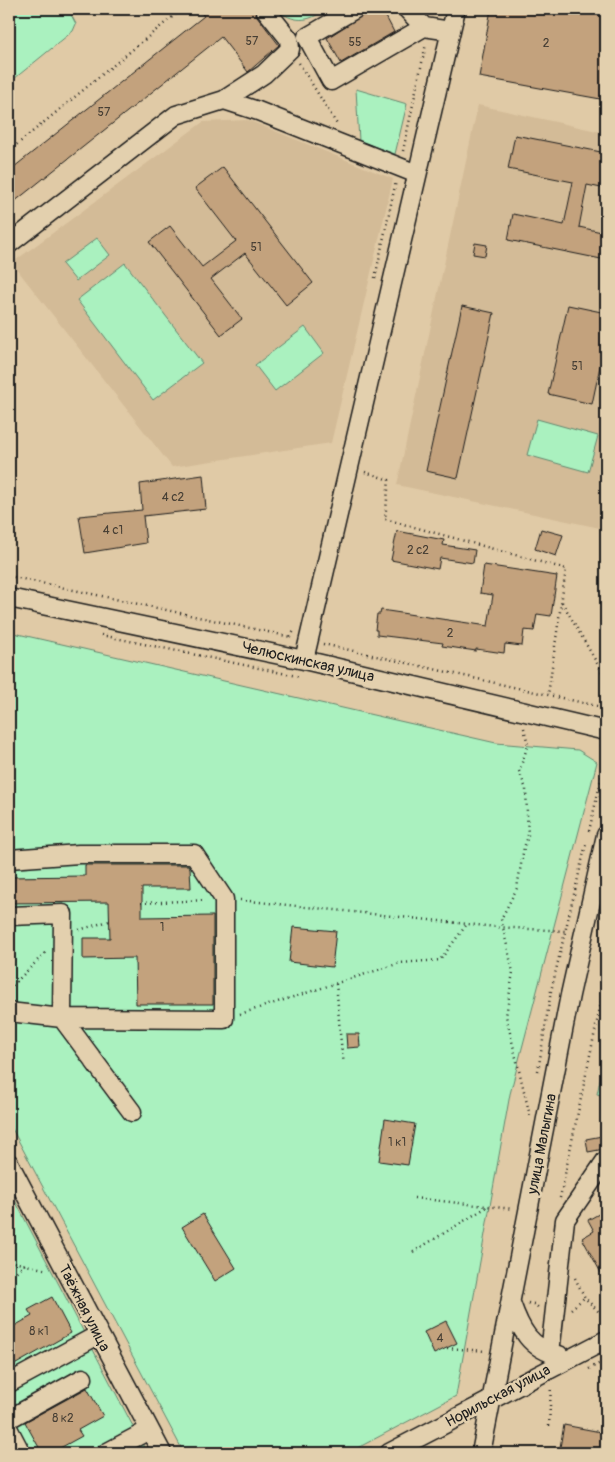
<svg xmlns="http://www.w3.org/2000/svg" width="615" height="1462" viewBox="0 0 615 1462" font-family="Pangolin,sans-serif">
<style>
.built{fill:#d3bb97}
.green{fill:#aaf1bf;stroke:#63866e}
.building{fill:#c3a27d;stroke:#1c1c1c}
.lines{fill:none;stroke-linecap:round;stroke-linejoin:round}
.minor-casing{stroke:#1c1c1c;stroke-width:21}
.path{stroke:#1c1c1c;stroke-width:2.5;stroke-dasharray:1 4;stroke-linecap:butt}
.minor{stroke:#e3d0ae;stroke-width:18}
.labels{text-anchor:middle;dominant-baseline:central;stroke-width:5;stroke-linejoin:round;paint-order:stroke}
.number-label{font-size:12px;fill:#463e34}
.street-label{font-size:15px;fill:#1c1c1c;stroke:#e3d0ae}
</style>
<rect width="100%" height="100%" fill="#e0caa6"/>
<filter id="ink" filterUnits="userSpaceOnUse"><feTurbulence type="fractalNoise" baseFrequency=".02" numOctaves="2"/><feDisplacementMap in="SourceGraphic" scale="10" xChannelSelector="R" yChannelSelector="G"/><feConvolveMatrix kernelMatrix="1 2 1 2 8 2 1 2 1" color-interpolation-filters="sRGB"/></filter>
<g filter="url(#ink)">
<path class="built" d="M478 105 606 133V498L600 528 397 485Z
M248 120 393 179 331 443 172 467 12 263 203 122Z"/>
<path class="green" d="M9 9H68L76 24 73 31 9 83Z
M276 9H325C309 23 293 23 276 9Z
M356 89 407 104 395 154 359 141Z
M97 238 110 255 76 281 62 264Z
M125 263 202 363 153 400 77 300Z
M305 327 324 353 275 391 255 365Z
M537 419 598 436 588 472 527 455Z
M9 632 496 743 578 750 597 762 510 1094 456 1396 348 1453H184L9 1123Z
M606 1053V1096L597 1094Z
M9 1189 147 1453H9Z"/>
<path class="building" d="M198 9H254L257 16 279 45 248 72 221 37 9 206V171L204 16Z
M372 9H382L394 32 341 63 327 38Z
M491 9H606V100L479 77Z
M515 135 606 153V189L587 185 579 227 606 233V260L508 240 513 214 564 225 573 182 508 169Z
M223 167 313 283 286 305 245 253 211 279 242 319 221 335 149 242 170 226 202 267 236 241 195 188Z
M475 243 487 245 485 256 473 254Z
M568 305 606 313V338L592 404 548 394Z
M462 306 494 313 458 478 426 471Z
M203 475 206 509 143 516 146 543 85 553 79 516 142 510 140 484Z
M541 529 563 535 556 556 535 549Z
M397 531 444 540 443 545 475 550 473 563 440 558 438 569 391 560Z
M484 565 557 576 551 616 537 614 534 631 524 630 522 646 505 644 504 653 476 649V651L442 646 443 643 377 635V630H375L377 614H380L381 610 488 626 493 595 480 593Z
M85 865H188L190 868 191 888H142V917L213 916V1004H136L135 958 83 959V938H110L109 902 9 903V877L85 876Z
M293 927 336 931 332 967 289 962Z
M346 1034H359L360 1047 347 1048Z
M385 1119 415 1124 408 1165 379 1161Z
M602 1136 604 1149 588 1152 586 1139Z
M606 1210V1282L582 1238 594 1231 588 1220Z
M203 1214 236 1268 215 1281 182 1227Z
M52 1297 71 1333 9 1368V1329L32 1316 28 1310Z
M446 1321 457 1343 434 1354 424 1332Z
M87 1388 103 1416 78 1430 82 1436 51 1453H42L25 1422Z
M564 1425 606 1433V1453H559Z"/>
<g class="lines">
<g class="minor-casing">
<path id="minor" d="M355 9 307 37 331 81 424 27 451 31
M407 9 424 27
M224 100 264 74 290 49 289 39 265 9
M9 244 176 115 224 100 258 111 417 174
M9 598 304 660 606 731
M304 660 456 9
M9 859 79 854H194L224 899V1019L62 1018 9 1012
M9 916 63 914 62 1018 132 1112
M9 1163 162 1453
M511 1303C520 1329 530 1349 559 1355
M550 1353 565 1220 606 1160
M9 1383 98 1335
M9 1419 83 1378
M9 1430 21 1453
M106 1453 149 1430
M389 1453 606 1340
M481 1453 570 995 606 835"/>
</g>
<path class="path" d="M299 63 338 126
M9 151 182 9
M403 151 426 44
M375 278 396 181
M365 472 389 480 385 519 566 569 548 695
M9 576 291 637
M562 602 606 679
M101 635 301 677
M290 637 294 631
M323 644 606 708
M524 728 528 745 519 771 526 789 528 837 524 847 517 888 501 919 513 972 506 1016 530 1116
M601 745 606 752
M589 831 606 759
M240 900 496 927 565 931
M141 903 205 900
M79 930 109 921
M336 984C339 1010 339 1037 344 1063
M9 989 46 952
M240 1014 400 963 440 960 467 924
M538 1071 551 991 586 844
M9 1136 16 1149
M414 1198 513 1209
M560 1198 606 979
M413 1252 487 1207
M9 1261 48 1270
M9 1278 26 1263
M575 1278 585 1298 600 1313 606 1310
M528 1303 534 1304 540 1309
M571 1309 584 1298
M447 1348 486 1351
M589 1369 606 1360
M549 1426 551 1386
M362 1453 375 1446"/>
<use href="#minor" class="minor"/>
</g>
</g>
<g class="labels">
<g class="number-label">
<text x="252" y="41">57</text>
<text x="355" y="42">55</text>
<text x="546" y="43">2</text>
<text x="104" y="112">57</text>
<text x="256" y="247">51</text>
<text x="577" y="366">51</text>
<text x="173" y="497">4 с2</text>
<text x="113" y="530">4 с1</text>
<text x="418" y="550">2 с2</text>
<text x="450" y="633">2</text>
<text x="162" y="927">1</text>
<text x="397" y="1142">1 к1</text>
<text x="39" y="1331">8 к1</text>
<text x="440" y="1338">4</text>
<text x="63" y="1418">8 к2</text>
</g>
<g class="street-label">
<text transform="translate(308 662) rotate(13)">Челюскинская улица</text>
<text transform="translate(542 1144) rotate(-79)">улица Малыгина</text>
<text transform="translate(84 1308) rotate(63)">Таёжная улица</text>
<text transform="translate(498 1396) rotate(-28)">Норильская улица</text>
</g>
</g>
<rect width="615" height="1462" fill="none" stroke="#e3d0ae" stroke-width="30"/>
<rect x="15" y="15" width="585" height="1432" fill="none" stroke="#1c1c1c" stroke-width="2" filter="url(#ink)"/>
</svg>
